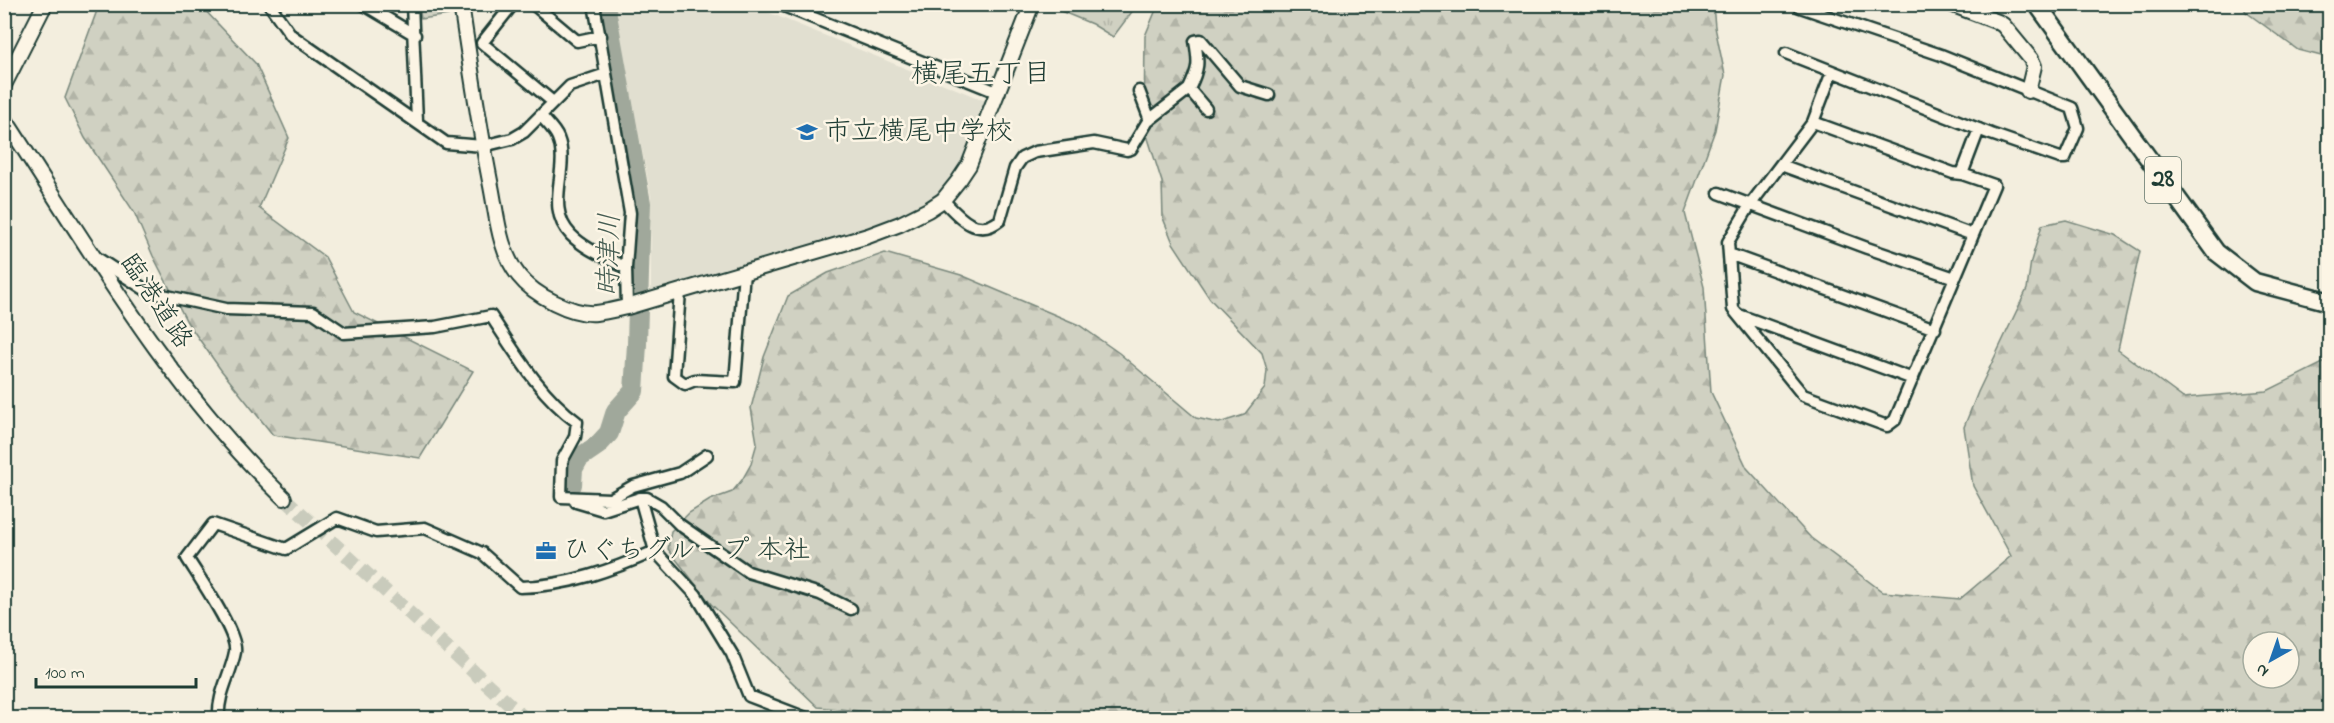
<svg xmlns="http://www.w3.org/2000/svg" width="2334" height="723" viewBox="0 0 2334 723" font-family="'Indie Flower','Klee One',sans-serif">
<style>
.built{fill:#e1dfd0}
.forest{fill:url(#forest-firs);stroke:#78877b;stroke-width:1.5;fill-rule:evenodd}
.park{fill:url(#park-tufts);stroke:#78877b;stroke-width:1.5}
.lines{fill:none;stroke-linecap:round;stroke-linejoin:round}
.river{stroke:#a0a89b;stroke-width:20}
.tertiary-tunnel{stroke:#c9cbbc;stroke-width:14;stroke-dasharray:14 7;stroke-linecap:butt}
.minor-casing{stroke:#1f3d34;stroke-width:15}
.tertiary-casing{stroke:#1f3d34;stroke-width:18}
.primary-casing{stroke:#1f3d34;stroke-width:21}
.minor{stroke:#fcf5e5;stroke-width:10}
.tertiary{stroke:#fcf5e5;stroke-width:14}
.primary{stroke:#fcf5e5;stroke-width:16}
.labels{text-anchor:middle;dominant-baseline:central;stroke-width:5;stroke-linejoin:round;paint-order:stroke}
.shield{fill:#fcf5e5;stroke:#617469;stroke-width:1.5}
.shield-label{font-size:26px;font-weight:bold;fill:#1f3d34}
.poi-label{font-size:27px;fill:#1f3d34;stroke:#fcf5e5;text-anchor:start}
.street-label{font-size:27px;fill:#1f3d34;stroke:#fcf5e5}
.neighbourhood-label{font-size:28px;fill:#1f3d34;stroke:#fcf5e5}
.water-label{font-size:28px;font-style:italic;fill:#465d53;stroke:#fcf5e5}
</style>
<defs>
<pattern id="forest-firs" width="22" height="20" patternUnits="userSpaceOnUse" patternTransform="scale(1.5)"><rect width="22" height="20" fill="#d0d1c2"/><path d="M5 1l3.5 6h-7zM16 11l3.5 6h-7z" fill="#b2b4a7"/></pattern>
<pattern id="park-tufts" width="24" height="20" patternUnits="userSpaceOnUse" patternTransform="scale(1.5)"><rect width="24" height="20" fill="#d0d1c2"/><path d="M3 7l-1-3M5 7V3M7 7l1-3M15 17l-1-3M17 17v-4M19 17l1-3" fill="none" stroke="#b2b4a7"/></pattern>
</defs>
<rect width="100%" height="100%" fill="#f3eede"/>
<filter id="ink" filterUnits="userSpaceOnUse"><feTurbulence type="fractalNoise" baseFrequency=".0167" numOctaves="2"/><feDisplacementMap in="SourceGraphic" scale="12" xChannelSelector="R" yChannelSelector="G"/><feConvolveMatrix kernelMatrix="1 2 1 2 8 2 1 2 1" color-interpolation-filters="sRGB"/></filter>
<g filter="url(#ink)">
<path class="built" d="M614 5H750L988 102 963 162 936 198 895 220 651 291V196Z"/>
<path class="forest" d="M99 5H200L256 64 289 138 259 208 325 257 354 312 473 371 420 458 273 435 221 370 187 322 153 256 134 212 85 138 65 98Z
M1158 5H1713L1715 27 1725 75 1715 130 1685 213 1704 287 1711 392 1747 468 1811 538 1883 592 1960 599 2011 556 1973 486 1964 427 1978 392 2027 289 2031 261 2042 225 2066 220 2115 235 2140 251 2118 350 2183 398 2267 391 2329 360V718H934L818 707 711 604 668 549 671 531 689 513 710 500 732 492 742 480 751 464 757 443 751 408 764 357 788 296 828 273 885 253 961 275 1079 325 1119 353 1196 418 1219 423 1244 415 1265 388 1267 370 1262 353 1210 299 1173 243 1163 218 1162 182 1144 126 1145 36ZM2253 642H2289V678H2253Z
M2300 5 2329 7V58L2298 50 2246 12 2242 5Z"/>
<path class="park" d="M1052 4H1137V5L1113 37 1092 24 1051 7Z
M419 5H446L448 15 421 19Z"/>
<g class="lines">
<path class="river" d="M572 485 573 469 579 458 598 445 609 433 616 411 634 391 637 344 641 203 605 4"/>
<path class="tertiary-tunnel" d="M284 498 524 718"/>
<g class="minor-casing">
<path id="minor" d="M269 4 291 35 446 143 483 146 512 139 524 132 570 86 606 74
M363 4 415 35
M412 4 417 121
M513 4 482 43 553 102
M533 4 577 41 601 36
M594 4 630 213 626 268 627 307
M779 4 999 93
M1786 53 1991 134 2060 158H2065L2078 128 2072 108 1941 55 1800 7
M1832 72 1813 122 1750 205 1728 242 1733 309 1803 395 1887 426 1895 420 1994 185 1962 174 1979 129
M1189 89C1199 68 1199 63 1195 41L1201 40 1240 86 1269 95
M1139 91 1150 120
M541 116C547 123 555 130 558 138 571 170 543 206 571 235 586 250 608 258 626 268
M1813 122 1953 173 1962 174
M1781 165 1973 235
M1719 193 1867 248 1955 278
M943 200C959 217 977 239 1000 220L1015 168 1022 158 1035 152 1094 143 1127 150 1131 149 1148 121 1189 89 1206 109
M1729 254 1935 329
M94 256 149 292 226 309 313 312 344 333 435 327 491 316C516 354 540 395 577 422L575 437 562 461 561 497 610 499 633 486 680 473 707 455
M680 291 674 376 685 384 695 380 735 382 744 272
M1739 315 1913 379
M640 498H647L661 506 680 525 748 572 820 594 851 609
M576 502 603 510 640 498 655 551 696 595 732 654 749 696 806 718
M219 718C217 695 231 674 235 652 238 633 198 576 187 558L213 524 286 549 337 518 376 532 425 528 482 553 520 587C568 586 612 570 655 551"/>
</g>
<g class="tertiary-casing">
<path id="tertiary" d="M461 4C470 65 479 126 491 186 497 216 499 251 519 276 534 295 572 315 596 313 606 312 617 309 627 307L868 236 900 224 928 210 943 200 959 180 969 165 1032 4
M1951 4 1998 22 2003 25 2031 59 2034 66 2028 91
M4 85 45 4
M4 118C90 250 170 389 284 498"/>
</g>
<g class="primary-casing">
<path id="primary" d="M2037 4 2216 252 2255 282 2330 302"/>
</g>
<use href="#minor" class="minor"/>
<use href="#tertiary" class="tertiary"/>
<use href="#primary" class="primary"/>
</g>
</g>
<defs>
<g id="school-bare" transform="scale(1.62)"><path d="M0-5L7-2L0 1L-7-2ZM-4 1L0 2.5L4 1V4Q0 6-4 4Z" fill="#1f6fb2" stroke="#fcf5e5" stroke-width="2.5" paint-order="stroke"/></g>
<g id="office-bare" transform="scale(1.62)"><path d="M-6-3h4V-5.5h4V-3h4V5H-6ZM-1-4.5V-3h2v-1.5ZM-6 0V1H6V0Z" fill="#1f6fb2" stroke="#fcf5e5" stroke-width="2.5" paint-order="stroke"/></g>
</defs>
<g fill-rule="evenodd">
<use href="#school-bare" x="807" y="132"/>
<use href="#office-bare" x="546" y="551"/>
</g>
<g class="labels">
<rect class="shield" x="2145" y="157" width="36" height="46" rx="4.5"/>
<g class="shield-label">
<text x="2163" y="180">28</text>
</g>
<g class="poi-label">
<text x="824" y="132">市立横尾中学校</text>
<text x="563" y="551">ひぐちグループ 本社</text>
</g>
<g class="street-label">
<text transform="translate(155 302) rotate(56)">臨港道路</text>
</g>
<g class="neighbourhood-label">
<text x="981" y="75">横尾五丁目</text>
</g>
<g class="water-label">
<text transform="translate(611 255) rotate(-89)">時津川</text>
</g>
</g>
<rect width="2334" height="723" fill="none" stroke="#fcf5e5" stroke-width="24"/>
<rect x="12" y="12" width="2310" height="699" fill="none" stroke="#1f3d34" stroke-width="2" filter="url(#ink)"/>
<g transform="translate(2271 660) rotate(220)"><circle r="28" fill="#fcf5e5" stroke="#a4ab9e" stroke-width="1.5"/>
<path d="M0-4.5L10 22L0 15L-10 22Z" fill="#1f6fb2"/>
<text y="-9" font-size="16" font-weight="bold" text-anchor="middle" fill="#1f3d34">N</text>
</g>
<path d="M36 678v9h160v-9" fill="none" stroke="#1f3d34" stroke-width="3"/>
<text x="45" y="678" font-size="18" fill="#1f3d34" stroke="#fcf5e5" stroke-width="4.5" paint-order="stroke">100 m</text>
</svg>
